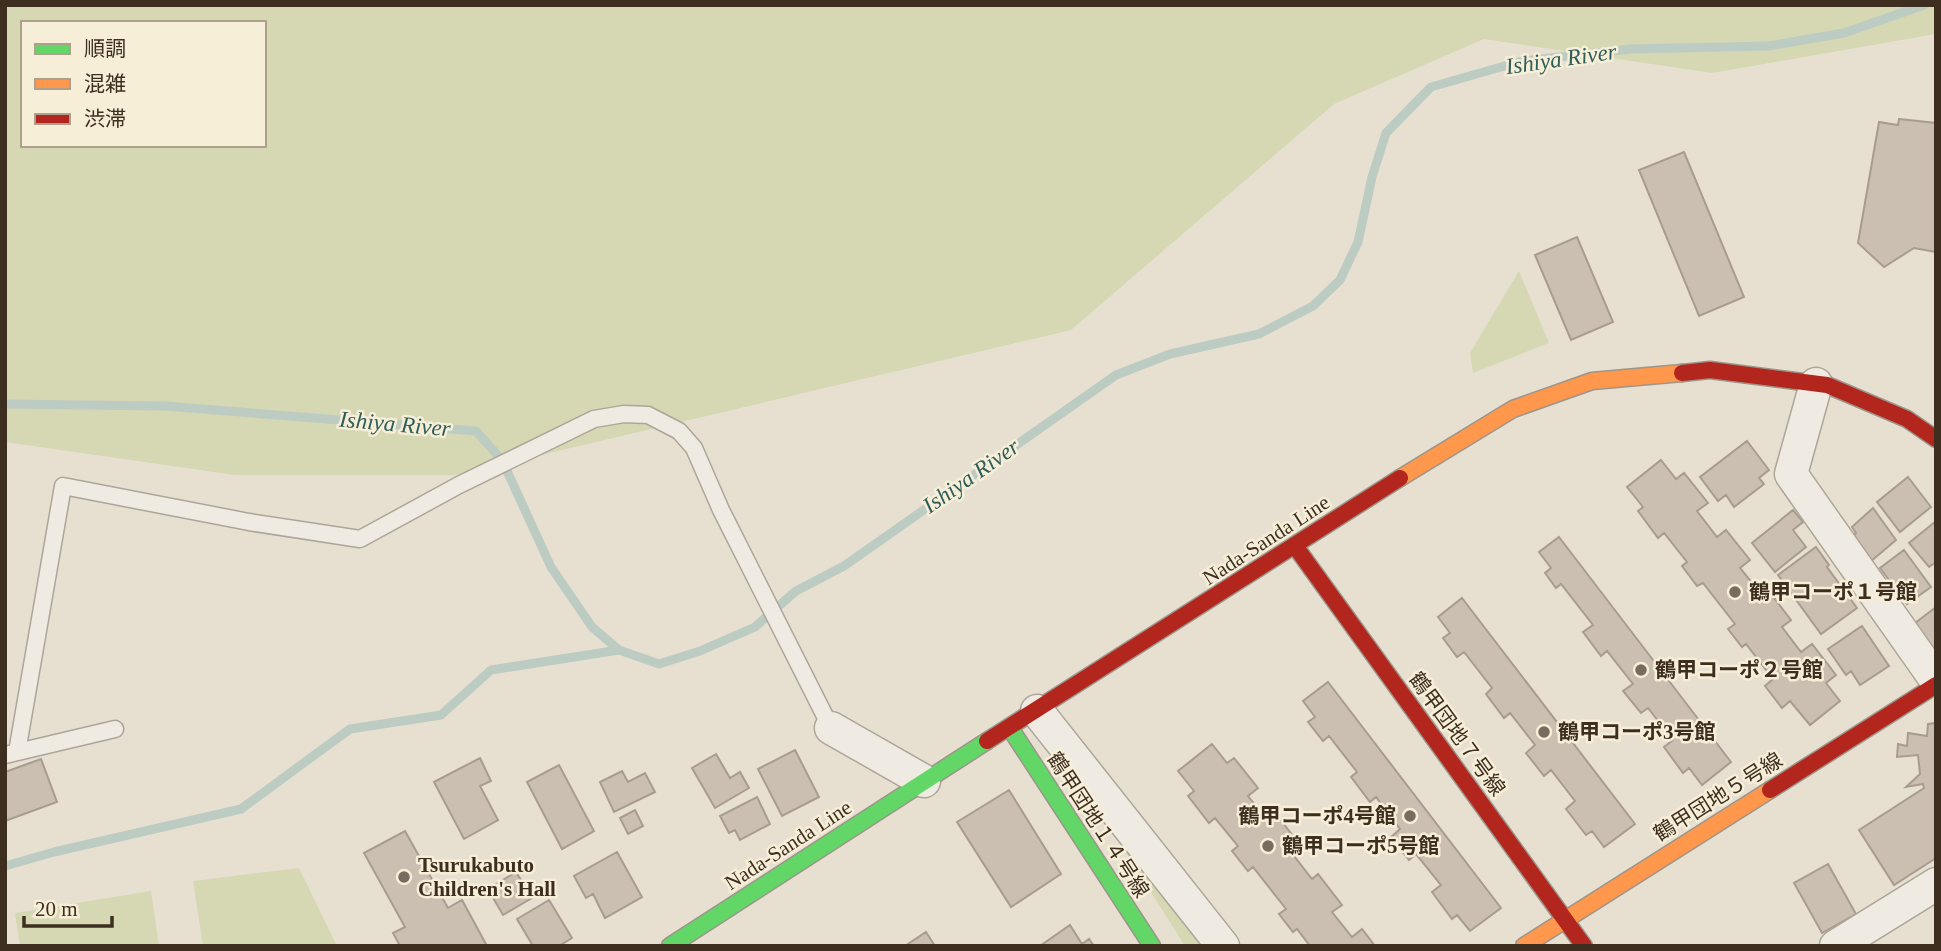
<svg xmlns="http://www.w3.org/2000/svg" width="1941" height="951" viewBox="0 0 1941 951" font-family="'Times New Roman','Noto Sans JP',serif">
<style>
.green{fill:#d6d7b3;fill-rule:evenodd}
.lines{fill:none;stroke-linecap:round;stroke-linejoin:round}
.stream{stroke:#bcccc2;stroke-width:9}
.building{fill:#cbbfb2;stroke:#a89c90;stroke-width:2}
.lane-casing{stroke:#ada599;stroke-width:19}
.street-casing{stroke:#ada599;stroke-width:35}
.fast-casing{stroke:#9c958a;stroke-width:19}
.slow-casing{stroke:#9c958a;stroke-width:19}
.jam-casing{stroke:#9c958a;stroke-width:19}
.lane{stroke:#efebe3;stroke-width:16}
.street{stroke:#efebe3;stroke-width:32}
.fast{stroke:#63d668;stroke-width:16}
.slow{stroke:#ff974d;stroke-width:16}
.jam{stroke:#b3261e;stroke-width:16}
.poi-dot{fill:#786c5e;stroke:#f7eed8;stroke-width:2.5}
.labels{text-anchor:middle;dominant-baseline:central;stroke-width:5;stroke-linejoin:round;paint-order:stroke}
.street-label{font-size:21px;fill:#3d2e20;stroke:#f7eed8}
.poi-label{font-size:21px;font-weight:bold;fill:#3d2e20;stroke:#f7eed8;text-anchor:start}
.water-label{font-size:23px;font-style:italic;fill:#2f5d5a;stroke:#f7eed8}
</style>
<rect width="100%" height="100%" fill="#e7e0d1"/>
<path class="green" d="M5 5H1936V34L1712 73 1484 39 1334 104 1071 330 456 475H235L5 442ZM23 23H264V145H23Z
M1519 271 1549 343 1473 373 1470 353Z
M1075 772 1204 946H1185Z
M299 868 337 946H203L193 881Z
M151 891 159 946H20L15 913Z"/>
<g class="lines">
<path class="stream" d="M5 404 165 406 476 431 502 460 551 567 592 627 619 650 659 664 700 651 755 627 796 591 844 566 1116 375 1170 354 1259 334 1313 306 1340 280 1358 242 1372 177 1386 133 1431 87 1522 61 1631 49 1769 46 1844 33 1924 5
M5 866 54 852 241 809 350 729 441 715 491 670 619 650"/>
</g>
<path class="building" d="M1899 119 1936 123V252L1914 248 1884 267 1858 243 1879 122 1898 125Z
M1684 152 1744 297 1699 316 1639 170Z
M1577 237 1613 322 1571 340 1535 255Z
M1747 441 1769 470 1759 478 1764 484 1734 507 1726 495 1718 501 1700 477Z
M1661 460 1676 479 1684 473 1708 503 1697 511 1717 537 1726 530 1750 560 1740 568 1762 595 1768 590 1791 620 1782 627 1801 652 1812 644 1836 675 1826 683 1840 701 1810 725 1790 701 1782 708 1765 686 1773 679 1746 644 1742 647 1728 629 1735 624 1703 583 1697 586 1682 566 1687 562 1664 533 1658 538 1638 511 1643 507 1627 487Z
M1908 477 1931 507 1900 532 1877 502Z
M1873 508 1896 540 1870 562 1853 536 1856 533 1852 527Z
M1793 510 1803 522 1793 530 1806 547 1775 572 1752 543Z
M1936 521V562L1929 567 1909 543Z
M1559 537 1731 762 1702 785 1689 768 1683 773 1664 747 1673 740 1648 708 1641 713 1623 691 1633 684 1607 651 1601 656 1583 632 1593 625 1561 584 1556 588 1545 573 1551 568 1539 552Z
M1816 547 1829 565 1827 567 1857 608 1821 634 1778 575Z
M1904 550 1931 587 1907 604 1880 568Z
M1462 598 1635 824 1604 847 1592 831 1586 835 1566 809 1575 801 1551 770 1544 776 1526 753 1535 745 1510 713 1504 718 1486 694 1492 688 1464 652 1457 657 1443 638 1450 633 1438 617Z
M1936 607V652L1914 624Z
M1862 626 1889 666 1860 685 1851 671 1846 675 1828 649Z
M1328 682 1501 908 1470 931 1457 915 1452 919 1432 892 1441 885 1416 854 1409 860 1391 837 1400 829 1376 797 1370 802 1351 777 1357 772 1329 736 1323 741 1308 722 1315 717 1303 701Z
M1936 723V858L1894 885 1859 830 1924 788 1923 784 1906 787 1920 774 1918 755 1897 757 1898 744 1907 746 1908 733 1927 736 1928 724Z
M1212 744 1227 763 1234 758 1258 788 1248 796 1268 821 1276 814 1300 845 1291 852 1312 879 1318 874 1342 905 1332 912 1352 937 1362 929 1375 946H1310L1297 929 1293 932 1279 914 1286 909 1253 867 1248 871 1232 851 1238 846 1215 818 1209 823 1188 796 1194 791 1178 771Z
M795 750 819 797 782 816 758 769Z
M716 754 730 778 740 772 749 788 715 808 692 768Z
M480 758 491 781 480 786 498 820 464 839 434 782Z
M41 759 57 802 5 821V772Z
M559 765 594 831 562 849 527 782Z
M622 771 628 782 645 773 655 792 614 812 600 782Z
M1009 790 1061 874 1011 907 957 822Z
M757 797 770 824 740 840 735 830 729 833 720 816Z
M635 810 643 826 628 834 620 818Z
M405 831 448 908 462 900 487 946H400L393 933 405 927 364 853Z
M617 852 642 897 605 918 593 894 586 898 574 876Z
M1828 864 1856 914 1822 933 1794 883Z
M516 872 532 898 503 915 488 889Z
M549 900 572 938 559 946H533L517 919Z
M1070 925 1082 944 1089 939 1094 946H1040Z
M926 932 935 946H905Z"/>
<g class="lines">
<g class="lane-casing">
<path id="lane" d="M17 752 63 486 249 522 360 539 459 485 594 419 624 414 648 415 679 431 694 448 721 510 831 728
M5 755 115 729"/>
</g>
<g class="street-casing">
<path id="street" d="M1816 384 1791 474 1936 680
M1037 711 1223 946
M831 728 924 781
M1836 946 1936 884"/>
</g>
<g class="fast-casing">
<path id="fast" d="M1010 728 1152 946
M670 946 987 741"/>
</g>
<g class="slow-casing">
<path id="slow" d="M1400 478 1513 409 1592 381 1682 373
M1524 946 1770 790"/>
</g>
<g class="jam-casing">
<path id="jam" d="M1682 373 1710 370 1827 385 1907 419 1936 439
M1295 546 1584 946
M987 741 1400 478
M1770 790 1936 685"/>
</g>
<use href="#lane" class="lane"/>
<use href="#street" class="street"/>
<use href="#fast" class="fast"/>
<use href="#slow" class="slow"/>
<use href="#jam" class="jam"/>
</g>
<g class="poi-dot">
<circle cx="1735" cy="592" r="7"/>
<circle cx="1641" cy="670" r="7"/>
<circle cx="1544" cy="732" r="7"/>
<circle cx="1410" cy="816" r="7"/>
<circle cx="1268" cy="846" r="7"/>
<circle cx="404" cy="877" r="7"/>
</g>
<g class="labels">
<g class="street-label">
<text transform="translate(1266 540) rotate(-33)">Nada-Sanda Line</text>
<text transform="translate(1457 734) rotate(54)">鶴甲団地７号線</text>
<text transform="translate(1718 797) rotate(-32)">鶴甲団地５号線</text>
<text transform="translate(1098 825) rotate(57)">鶴甲団地１４号線</text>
<text transform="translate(788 845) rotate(-33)">Nada-Sanda Line</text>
</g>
<g class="poi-label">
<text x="1749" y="592">鶴甲コーポ１号館</text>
<text x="1655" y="670">鶴甲コーポ２号館</text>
<text x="1558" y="732">鶴甲コーポ3号館</text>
<text x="1396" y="816" text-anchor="end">鶴甲コーポ4号館</text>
<text x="1282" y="846">鶴甲コーポ5号館</text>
<text x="418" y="865">Tsurukabuto<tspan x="418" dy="24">Children's Hall</tspan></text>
</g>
<g class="water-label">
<text transform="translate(1561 59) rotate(-8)">Ishiya River</text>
<text transform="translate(395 424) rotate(5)">Ishiya River</text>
<text transform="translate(971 476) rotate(-35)">Ishiya River</text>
</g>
</g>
<rect width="1941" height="951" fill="none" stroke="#3d2e20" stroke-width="14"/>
<rect x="21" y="21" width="245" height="126" fill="#f7eed8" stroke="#ada18e" stroke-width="2"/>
<rect x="35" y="44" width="35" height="10" fill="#63d668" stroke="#ada18e" stroke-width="2"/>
<text x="84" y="56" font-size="21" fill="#3d2e20">順調</text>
<rect x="35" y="79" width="35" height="10" fill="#ff974d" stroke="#ada18e" stroke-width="2"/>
<text x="84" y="91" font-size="21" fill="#3d2e20">混雑</text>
<rect x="35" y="114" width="35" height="10" fill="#b3261e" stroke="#ada18e" stroke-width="2"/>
<text x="84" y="126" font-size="21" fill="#3d2e20">渋滞</text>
<path d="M24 916v10h88v-10" fill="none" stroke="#3d2e20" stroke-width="3.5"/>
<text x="35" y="916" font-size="21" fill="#3d2e20" stroke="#f7eed8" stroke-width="5" paint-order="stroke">20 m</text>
</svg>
